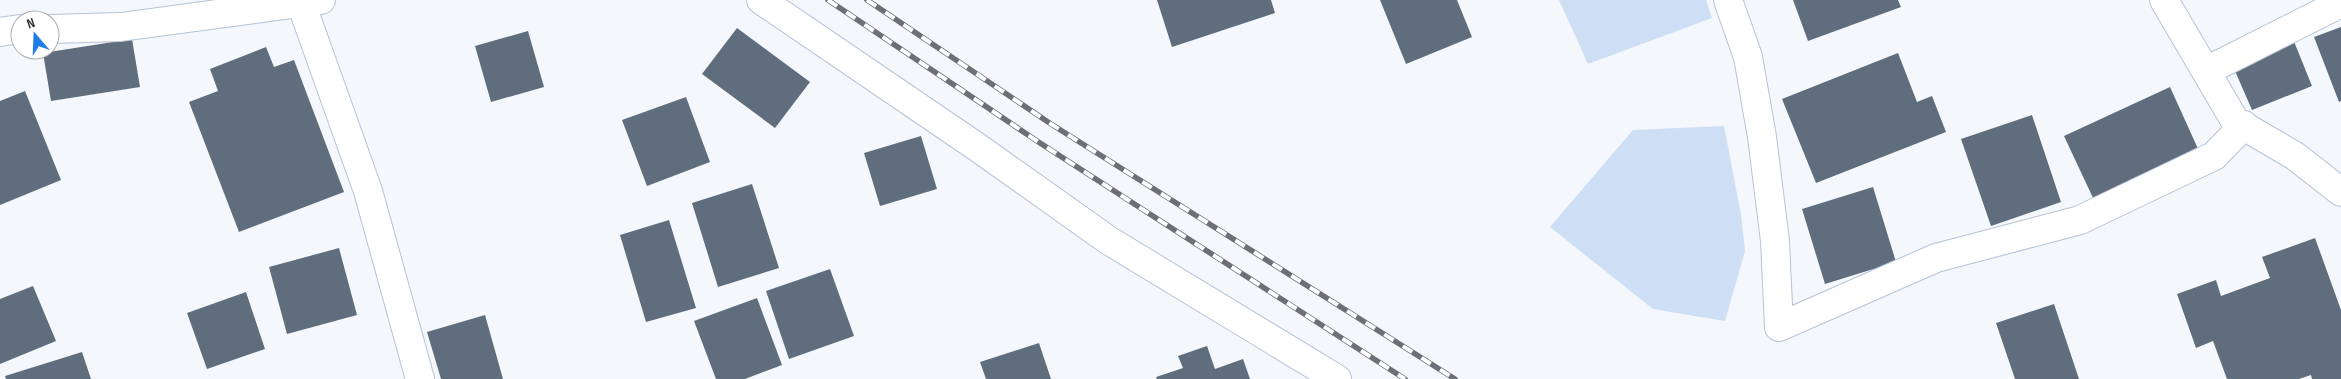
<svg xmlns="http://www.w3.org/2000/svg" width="2341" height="379" viewBox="0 0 2341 379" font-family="'Sofia Sans Condensed',sans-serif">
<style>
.green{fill:#cddef5}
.building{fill:#606d7d}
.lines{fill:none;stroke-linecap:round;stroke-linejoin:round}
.minor-casing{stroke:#b5c3d6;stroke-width:30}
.tertiary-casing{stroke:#b5c3d6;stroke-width:30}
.secondary-casing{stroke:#b5c3d6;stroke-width:30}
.minor{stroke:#fff;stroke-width:28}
.tertiary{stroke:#fff;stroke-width:28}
.secondary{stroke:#fff;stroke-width:28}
.rail-casing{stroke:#6b7077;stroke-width:5.5}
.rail{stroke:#fff;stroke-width:4;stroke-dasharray:11;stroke-linecap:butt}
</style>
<rect width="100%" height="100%" fill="#f4f7fb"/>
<path class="green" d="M1559 0H1706L1712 18 1588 64Z
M1724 126 1741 215 1745 251 1725 321 1653 309 1550 227 1633 130Z"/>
<path class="building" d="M1157 0H1271L1275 13 1172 47Z
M1380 0H1457L1472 37 1406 64Z
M1793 0H1898L1901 7 1808 41Z
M2341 27V101L2339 102 2314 37Z
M737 28 810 82 775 128 702 74Z
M528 31 544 87 491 102 475 46Z
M132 39 140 87 51 101 43 53Z
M2293 39 2312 86 2252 110 2232 64Z
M266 47 274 67 294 60 344 192 239 232 189 102 218 91 210 69Z
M1898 53 1917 102 1932 96 1946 132 1816 183 1782 99Z
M2170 87 2199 151 2094 200 2064 136Z
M25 91 61 180 0 205V101Z
M686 97 710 162 647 186 622 120Z
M2032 115 2061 202 1991 226 1961 139Z
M921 136 937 189 880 206 864 153Z
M752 184 779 268 718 287 692 203Z
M1873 187 1896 262 1825 284 1802 209Z
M669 220 696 308 646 322 620 235Z
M2315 238 2341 310V379H2312L2311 375 2299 379H2227L2213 341 2196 348 2177 294 2216 280 2221 296 2270 278 2262 257Z
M339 248 357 315 287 334 269 267Z
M830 269 854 336 789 359 766 291Z
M33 286 56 341 0 364V299Z
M246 292 265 349 207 369 187 313Z
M757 298 782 365 745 379H716L694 321Z
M2054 304 2079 379H2015L1996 323Z
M485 315 503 379H441L427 332Z
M1039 343 1051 379H986L980 362Z
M1207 346 1215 369 1243 359 1250 379H1157L1156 377 1183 368 1178 356Z
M82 352 91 379H6L5 376Z"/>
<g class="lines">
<g class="minor-casing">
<path id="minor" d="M761 0 977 147 1108 240 1337 379
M1728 0 1748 57 1762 137 1775 241 1779 327 1936 258 2080 220 2214 156 2244 125
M301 3 368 191 420 379
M2206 71 2341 3"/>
</g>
<g class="tertiary-casing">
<path id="tertiary" d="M2164 0 2235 121 2295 156 2341 192"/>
</g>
<g class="secondary-casing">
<path id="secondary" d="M50 29 121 27 321 0
M0 32 20 29"/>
</g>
<use href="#minor" class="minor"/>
<use href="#tertiary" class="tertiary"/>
<use href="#secondary" class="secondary"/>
<g class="rail-casing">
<path id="rail" d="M828 0 1040 143 1405 379
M867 0 1051 124 1455 379"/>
</g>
<use href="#rail" class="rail"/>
</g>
<g transform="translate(35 35) rotate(341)"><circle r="24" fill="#ffffff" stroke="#acaeb1"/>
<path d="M0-4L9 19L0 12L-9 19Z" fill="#207ce6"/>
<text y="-8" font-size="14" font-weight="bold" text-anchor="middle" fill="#30353d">N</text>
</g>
</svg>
